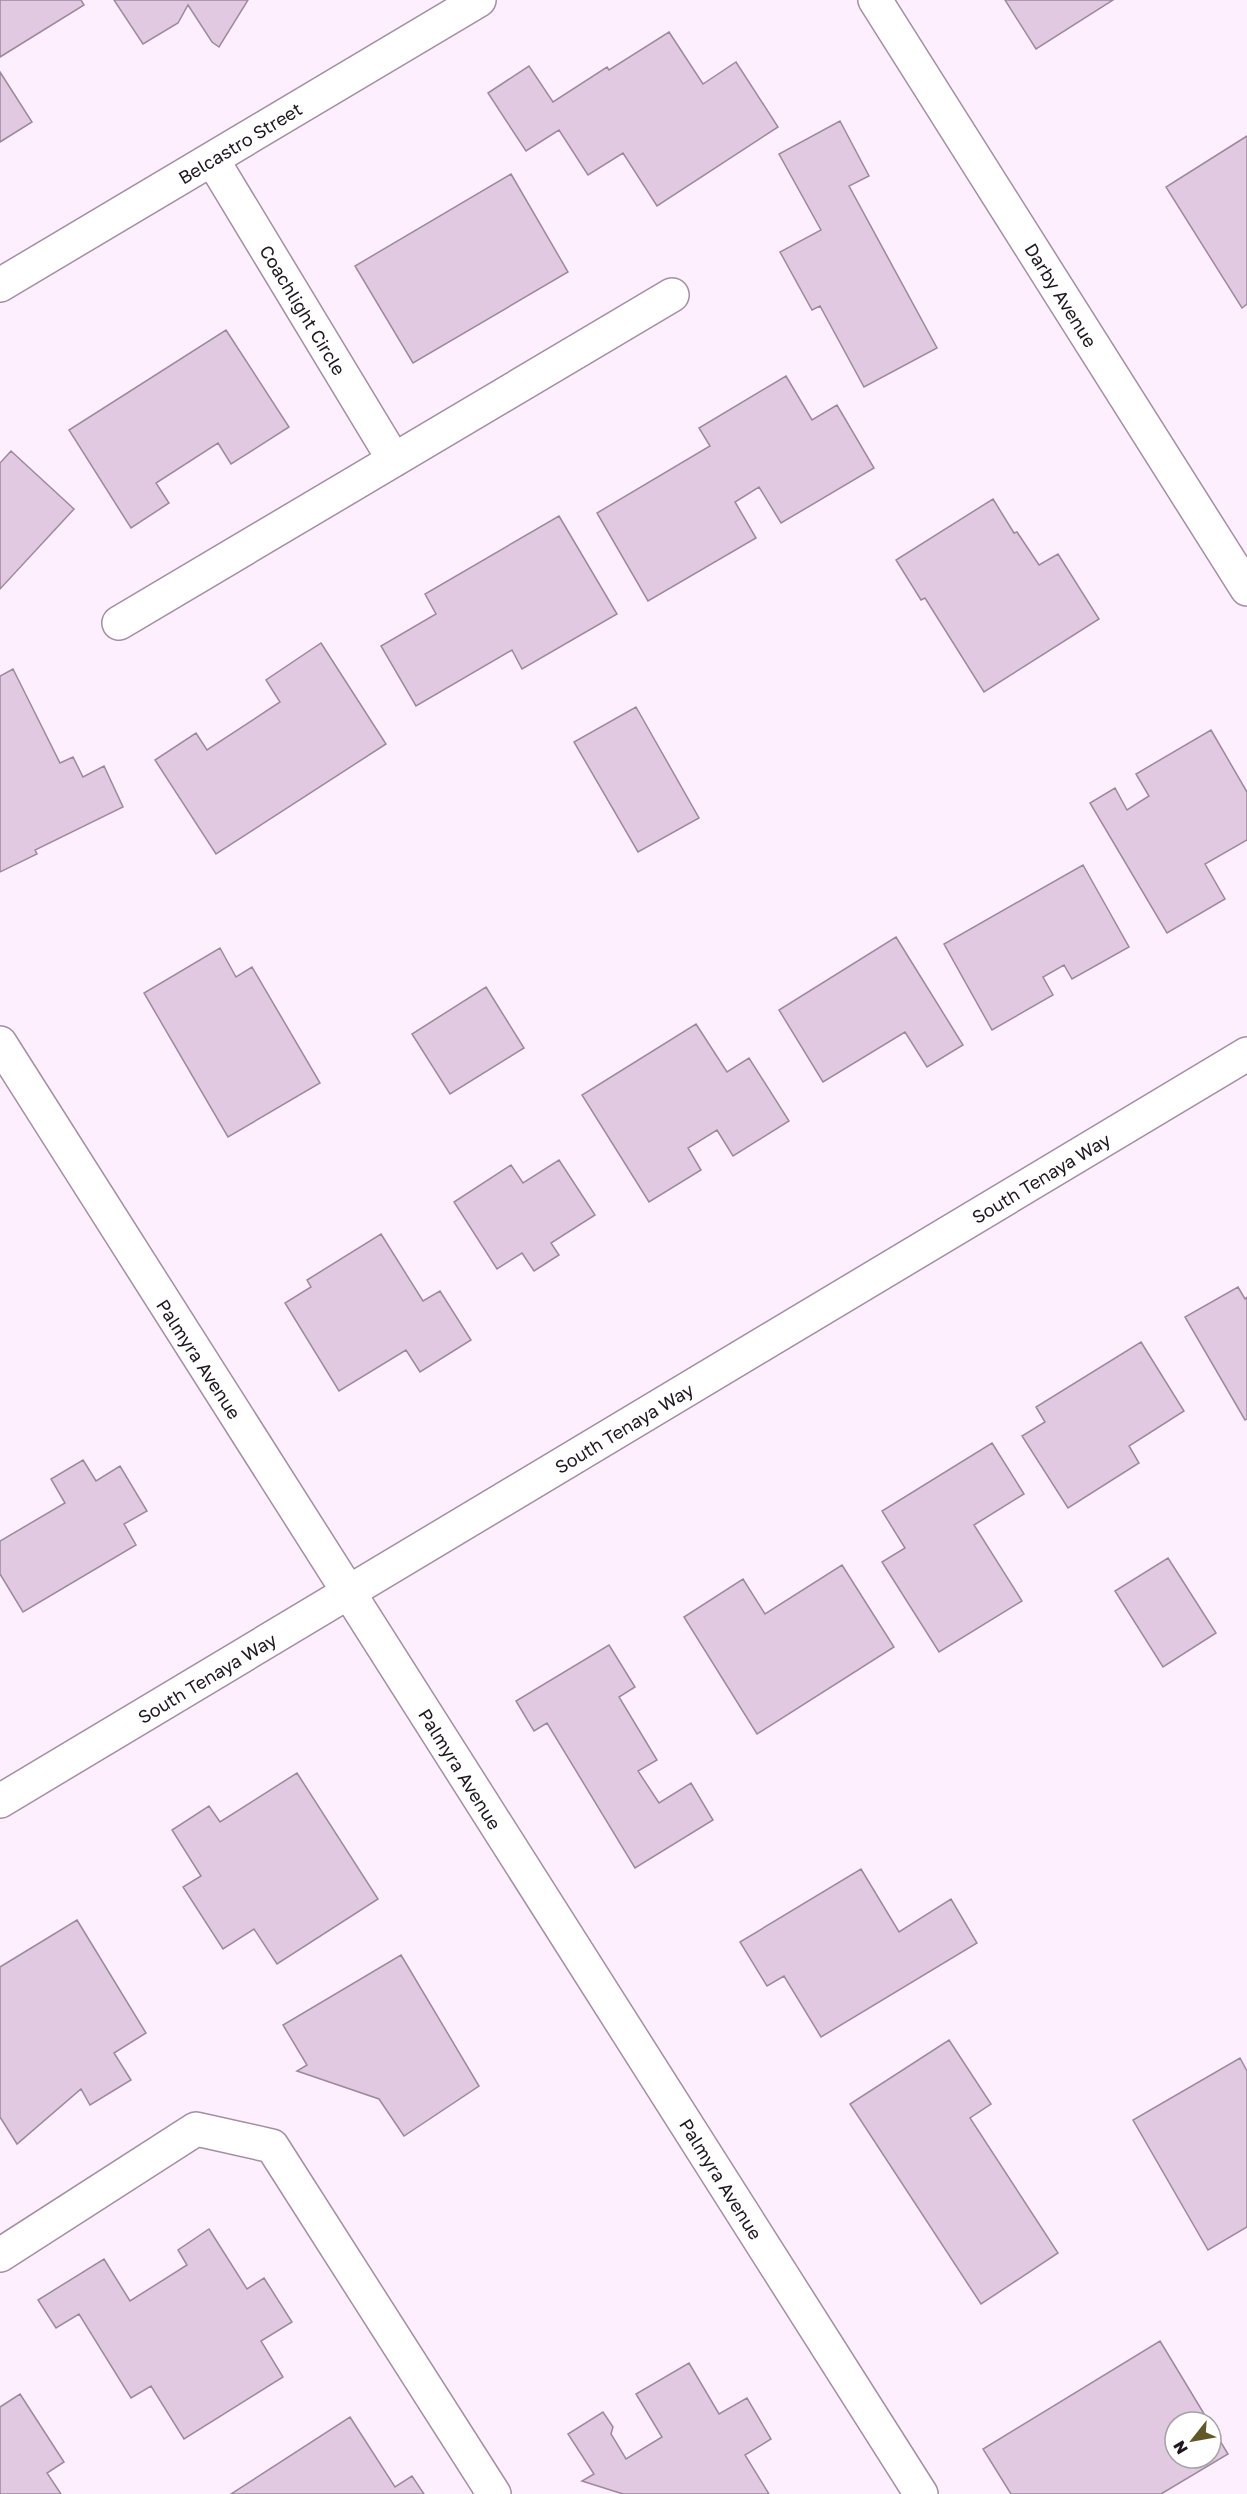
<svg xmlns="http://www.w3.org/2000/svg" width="1247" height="2494" viewBox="0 0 1247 2494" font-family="'Golos Text',sans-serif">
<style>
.building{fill:#e0c9e1;stroke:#9d889e;stroke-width:1.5}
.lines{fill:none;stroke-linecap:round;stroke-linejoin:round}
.minor-casing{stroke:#a48ea4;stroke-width:36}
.minor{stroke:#fff;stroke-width:33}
.labels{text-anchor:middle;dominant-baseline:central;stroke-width:6;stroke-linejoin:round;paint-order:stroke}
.street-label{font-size:18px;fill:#1f171f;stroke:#fff}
</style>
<rect width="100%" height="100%" fill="#fdeffd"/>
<path class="building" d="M0 0H81L84 5 0 57Z
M114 0H248L219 47 212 42 188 5 178 23 143 44Z
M1005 0H1113L1036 49Z
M669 32 703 84 736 62 778 127 657 206 623 153 588 175 559 130 526 151 488 93 529 66 553 102 607 67 609 70Z
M0 72 32 122 0 142Z
M840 121 869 176 849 186 937 348 864 387 820 306 812 310 780 252 821 230 779 154Z
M1247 136V304L1242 308 1166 187Z
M511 174 568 272 413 363 355 266Z
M226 330 289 427 231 464 218 443 156 483 169 503 131 528 69 430Z
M786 376 812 420 837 405 874 468 781 523 759 487 735 502 756 538 648 601 597 513 710 446 699 428Z
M11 451 74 509 0 589V463Z
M993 499 1014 533 1017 532 1039 565 1058 554 1099 619 984 692 925 598 921 600 896 560Z
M559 516 617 614 522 669 512 650 416 706 381 646 436 614 425 594Z
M321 643 386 744 216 854 155 760 196 733 207 750 280 702 266 680Z
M13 669 60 763 73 757 83 777 104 766 123 807 35 850 37 854 0 872V676Z
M636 707 699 818 638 852 574 742Z
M1211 730 1247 792V840L1205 864 1225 899 1167 933 1090 803 1115 788 1127 810 1149 796 1136 774Z
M1083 865 1129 947 1072 979 1064 965 1043 977 1053 995 992 1030 944 944Z
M896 937 963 1045 927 1067 905 1032 823 1082 779 1010Z
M220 948 236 977 252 967 320 1083 228 1137 144 993Z
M486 987 524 1048 450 1094 412 1034Z
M696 1024 727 1072 749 1058 789 1121 733 1156 717 1130 688 1148 701 1170 649 1202 582 1095Z
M559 1160 595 1215 551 1243 559 1255 534 1271 522 1253 497 1269 454 1202 511 1165 523 1183Z
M381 1234 423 1301 440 1291 471 1340 420 1372 406 1350 339 1391 285 1303 311 1287 307 1280Z
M1238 1287 1245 1299 1247 1297V1419L1245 1420 1185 1317Z
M1141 1342 1184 1411 1129 1446 1139 1463 1068 1508 1022 1436 1045 1422 1036 1407Z
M992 1443 1024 1494 974 1525 1022 1601 939 1652 882 1562 905 1548 882 1511Z
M83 1460 96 1481 120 1466 147 1511 124 1524 136 1545 23 1612 0 1574V1541L65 1503 51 1479Z
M1168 1558 1216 1633 1163 1667 1115 1591Z
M842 1565 894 1647 757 1734 684 1617 743 1579 765 1614Z
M609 1645 635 1687 619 1697 657 1760 638 1771 659 1803 691 1783 713 1820 635 1868 547 1723 534 1731 516 1701Z
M297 1773 378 1899 277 1964 254 1929 223 1949 183 1887 201 1876 172 1830 209 1806 220 1822Z
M861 1869 899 1932 951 1899 977 1943 821 2037 784 1976 767 1986 740 1942Z
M77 1920 146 2033 114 2053 131 2080 90 2105 81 2089 17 2144 0 2117V1967Z
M401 1955 479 2086 404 2136 379 2099 297 2071 307 2065 283 2025Z
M949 2040 991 2104 970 2118 1058 2253 981 2304 850 2104Z
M1240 2058 1247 2071V2227L1208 2250 1133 2120Z
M209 2229 247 2289 264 2278 292 2322 261 2341 283 2377 184 2439 151 2386 131 2398 79 2314 56 2328 38 2300 104 2259 130 2301 187 2265 178 2250Z
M1160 2341 1209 2422H1175V2458H1211V2426L1228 2454 1161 2494H1011L983 2449Z
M689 2363 719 2414 747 2398 771 2439 745 2455 769 2494H623L582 2481 594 2474 568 2434 603 2412 613 2427 611 2434 626 2459 662 2437 636 2394Z
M20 2394 64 2462 47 2473 61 2494H0V2407Z
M350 2417 395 2487 412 2476 424 2494H231Z"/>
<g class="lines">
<g class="minor-casing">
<path id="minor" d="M875 0 1247 589
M212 159 394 460
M0 285 479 0
M119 623 672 295
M0 1043 921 2494
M0 1801 1247 1054
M0 2255 196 2129 272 2146 494 2494"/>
</g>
<use href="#minor" class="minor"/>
</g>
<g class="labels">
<g class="street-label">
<text transform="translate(240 143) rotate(-31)">Belcastro Street</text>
<text transform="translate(1061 295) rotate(58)">Darby Avenue</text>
<text transform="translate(303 310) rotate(59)">Coachlight Circle</text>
<text transform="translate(1041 1178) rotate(-31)">South Tenaya Way</text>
<text transform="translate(199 1359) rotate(57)">Palmyra Avenue</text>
<text transform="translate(624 1428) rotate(-31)">South Tenaya Way</text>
<text transform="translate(207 1678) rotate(-31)">South Tenaya Way</text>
<text transform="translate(460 1769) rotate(58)">Palmyra Avenue</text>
<text transform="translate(721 2179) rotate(58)">Palmyra Avenue</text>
</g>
</g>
<g transform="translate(1193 2440) rotate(239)"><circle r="28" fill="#ffffff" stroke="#a5a2a5" stroke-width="1.5"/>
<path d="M0-4.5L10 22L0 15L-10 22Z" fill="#635825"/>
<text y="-9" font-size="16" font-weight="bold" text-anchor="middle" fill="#1f171f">N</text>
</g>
</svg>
